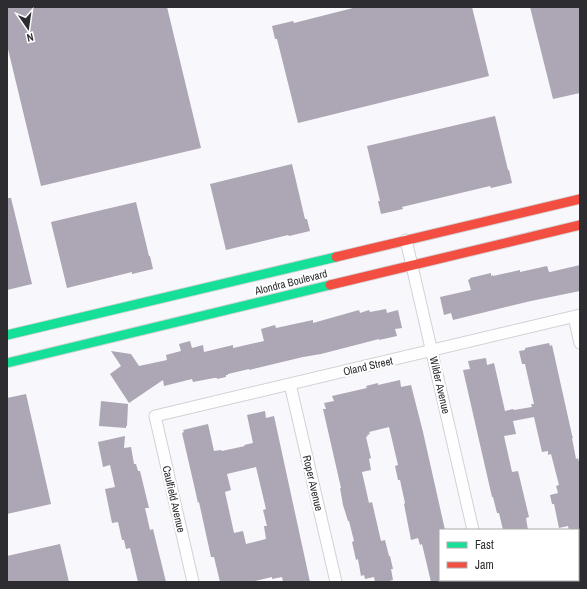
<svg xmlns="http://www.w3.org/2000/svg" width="587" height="589" viewBox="0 0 587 589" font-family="'Archivo Narrow',sans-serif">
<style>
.building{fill:#ada6b4;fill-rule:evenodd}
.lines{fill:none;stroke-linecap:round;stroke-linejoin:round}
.street-casing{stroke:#d2d2d6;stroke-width:13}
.fast-casing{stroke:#d2d2d6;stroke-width:11}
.jam-casing{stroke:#d2d2d6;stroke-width:11}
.street{stroke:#fefeff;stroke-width:11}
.fast{stroke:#16e098;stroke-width:9}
.jam{stroke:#f24e42;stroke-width:9}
.labels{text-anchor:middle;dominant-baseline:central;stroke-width:4;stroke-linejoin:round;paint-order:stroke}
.street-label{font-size:11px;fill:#2d2d31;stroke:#fff}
</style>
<rect width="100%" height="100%" fill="#f7f7fc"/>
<path class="building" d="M7 7H167L201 148 41 186 7 45Z
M357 7H472L489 76 298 123 277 39H275L272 26 293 21 294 23Z
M530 7H580V93L553 99Z
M495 116 508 170H509L512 183 491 188 490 186 402 207 403 209 381 214 378 201H380L367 146Z
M292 164 305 219H307L310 231 289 236 288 235 226 250 210 184Z
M7 198H11L32 284 7 290Z
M136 202 149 256H150L153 269 132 274V272L67 288 51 222Z
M580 265V291L531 301 453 320 451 313 444 315 440 297 471 290 468 280 470 279V278L491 273V276L493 275V276L520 270V272L547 266 549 272H550Z
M386 309 387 313 398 310 402 328 395 329 397 336 379 340V339L321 354 303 357 249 370V369L228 374V375H226V377L217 379V378H214L193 382 192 379 164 386 163 380 129 403 110 374 121 366 111 351 131 354 139 366 167 360 166 355 181 351 179 344 190 341 192 348 203 345 204 352 233 345V348L264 341 261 329 275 325 276 328 313 320V323L359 310 360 313 369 310 370 312Z
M549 343 550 346 552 345 572 435 573 438H572L576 459 578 458 580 466V530H569L568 526 559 528 554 504H552L550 495 558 493 556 486 559 485 551 454 548 455V451L542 452 534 417 513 421 516 434 504 436 512 472 518 471 529 517 526 518 528 530H503L499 513H497L493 497H492L463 370 470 369 468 361 486 358 487 365 494 363 505 411 513 409 514 410 532 407 531 404H534L525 364H522L519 351 525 350V348Z
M400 380 401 387 411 385 423 432 445 530H440V582H431L422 544 420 545 418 538 411 540 404 504 405 503 400 480H398L395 466 398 465 389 427 369 432 370 434 367 435 368 436 366 437 371 458 369 459 371 470 362 472 369 503 372 502 381 541 385 540 389 556H390L393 569H391L393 580 385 582H375L374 577 365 579 364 575 361 576 358 559 356 560 352 542 354 541 349 521H348L343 505 340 488H341L323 409H326L324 403 334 401 332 396 367 388 366 386 378 383V385Z
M26 394 51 504 7 514V398Z
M101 401 128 404 127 426H126V428L99 426Z
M265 411 266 418 274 416 310 582H283L282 577 272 579V577L251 582H220L214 557H211L199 502 198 503 194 485 182 433 184 432 183 430 208 424 214 451 221 450 222 451 245 446 244 445 253 443 247 415ZM256 467 266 509 263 510 267 526H264L266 539 246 544 243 531 234 533 225 492 231 490 227 474Z
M125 436 124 448 131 447 134 464H136L138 471H140L149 508H145L150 530 153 529 166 582H138L130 548 126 549 124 540H122L118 522 112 523 105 489 115 487 110 465 103 467 98 442Z
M60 544 69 582H7V556Z"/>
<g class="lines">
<g class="street-casing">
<path id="street" d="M406 240 473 530
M574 317 580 343
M290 384 336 582
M484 580 485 582
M193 582 155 416 580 315"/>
</g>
<g class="fast-casing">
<path id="fast" d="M7 335 336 257
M7 363 330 285"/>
</g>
<g class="jam-casing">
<path id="jam" d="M336 257 580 199
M330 285 580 225"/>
</g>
<use href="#street" class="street"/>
<use href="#fast" class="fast"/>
<use href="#jam" class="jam"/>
</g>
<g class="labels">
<g class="street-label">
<text transform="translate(291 282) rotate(-14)">Alondra Boulevard</text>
<text transform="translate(368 366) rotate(-13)">Oland Street</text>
<text transform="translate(440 385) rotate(77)">Wilder Avenue</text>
<text transform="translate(313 483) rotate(77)">Roper Avenue</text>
<text transform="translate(174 499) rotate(77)">Caulfield Avenue</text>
</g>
</g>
<rect width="587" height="589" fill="none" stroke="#2d2d31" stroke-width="16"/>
<rect x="439" y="529" width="140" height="52" fill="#ffffff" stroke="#ababad"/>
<rect x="447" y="542" width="20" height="6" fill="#16e098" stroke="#ababad"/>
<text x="475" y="549" font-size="12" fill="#2d2d31">Fast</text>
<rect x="447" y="562" width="20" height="6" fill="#f24e42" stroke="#ababad"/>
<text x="475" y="569" font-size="12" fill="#2d2d31">Jam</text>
<g transform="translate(28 28) rotate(167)" stroke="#ffffff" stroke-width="3" paint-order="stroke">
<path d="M0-3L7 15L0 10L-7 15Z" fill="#2d2d31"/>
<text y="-6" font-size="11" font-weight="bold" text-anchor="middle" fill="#2d2d31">N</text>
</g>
</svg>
